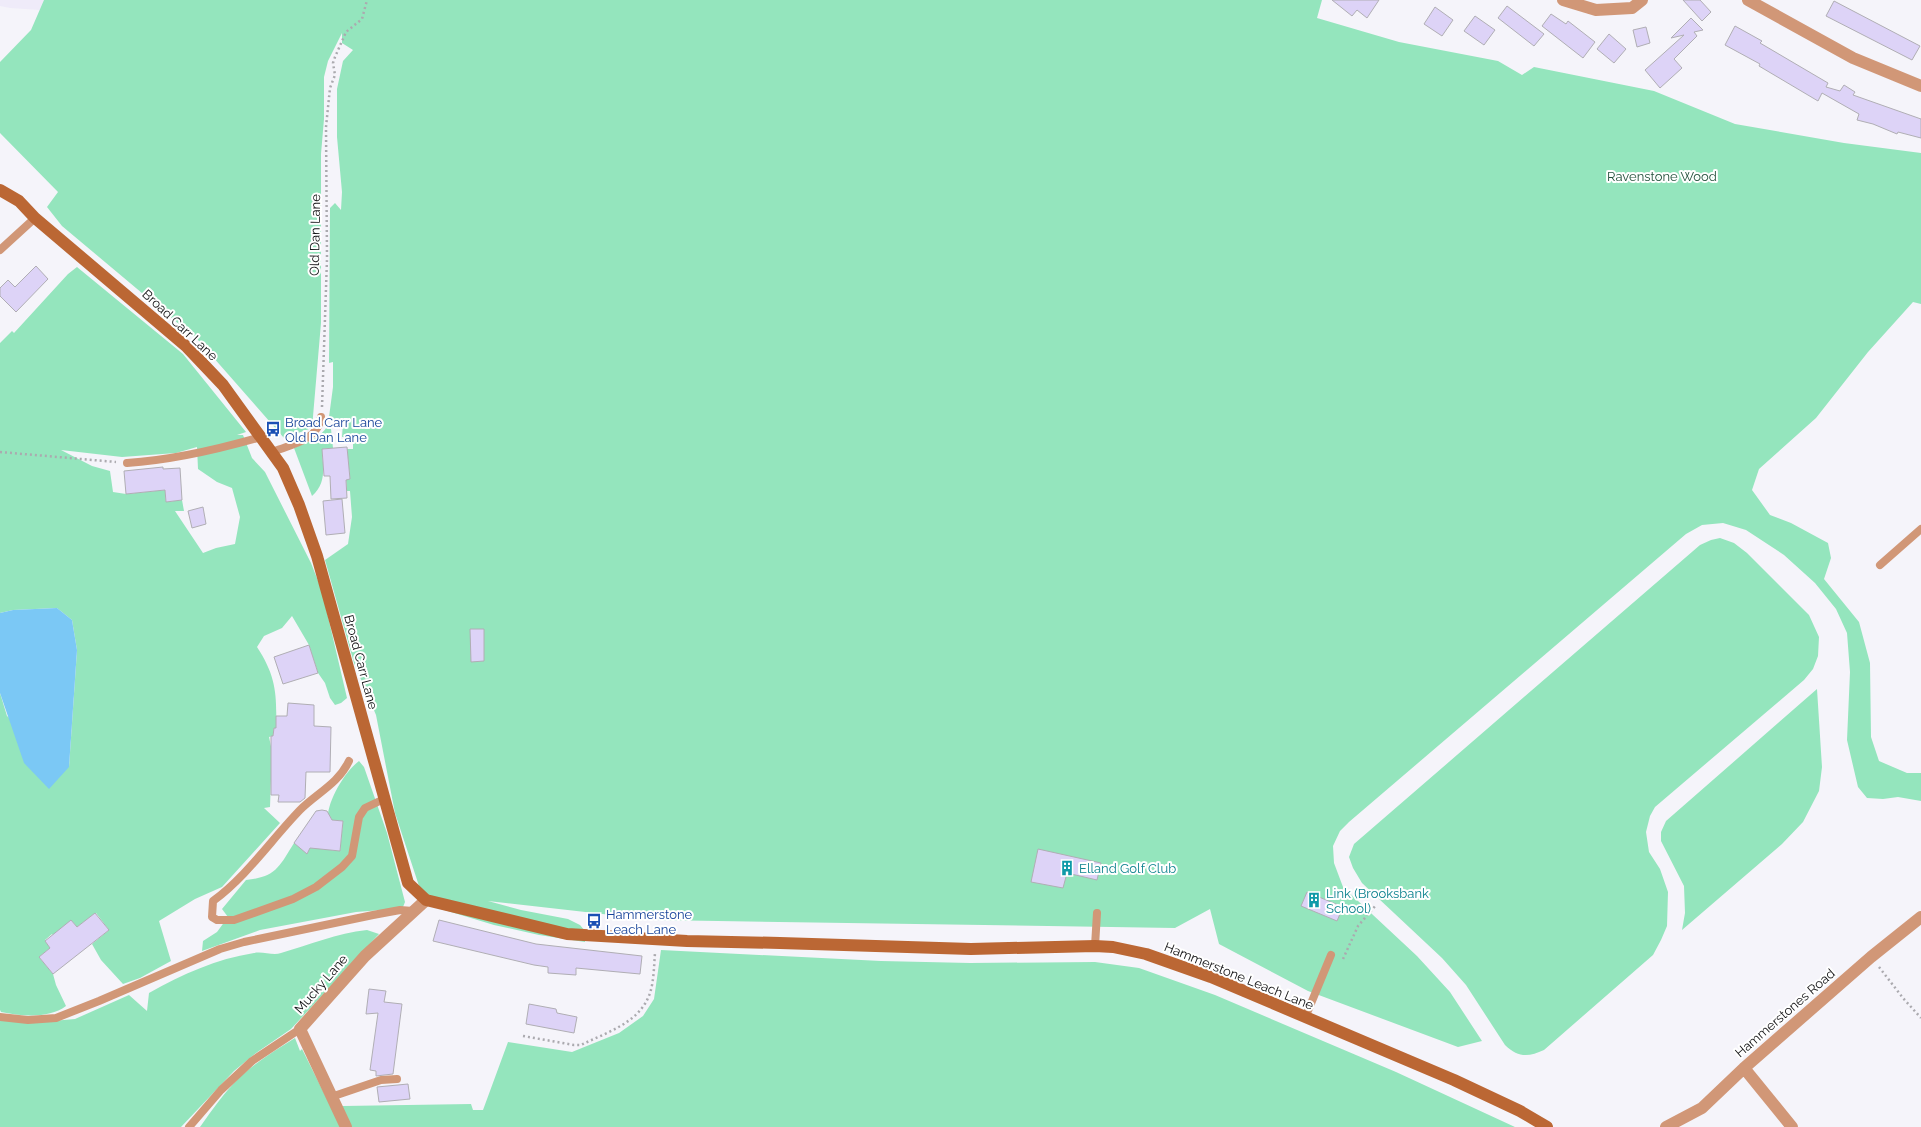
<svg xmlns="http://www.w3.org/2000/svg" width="1921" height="1127" viewBox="0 0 1921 1127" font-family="Raleway,sans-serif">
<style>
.built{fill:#efebf9}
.green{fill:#94e5bd;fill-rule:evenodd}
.water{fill:#7bc8f5}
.building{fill:#ddd3f7;stroke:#b0aeb4}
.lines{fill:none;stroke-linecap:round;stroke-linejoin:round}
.path{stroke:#abaaaf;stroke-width:2.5;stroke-dasharray:2 3;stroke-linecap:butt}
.lane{stroke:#d19777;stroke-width:8}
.street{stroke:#d19777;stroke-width:12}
.secondary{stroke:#bb6734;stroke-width:12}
.labels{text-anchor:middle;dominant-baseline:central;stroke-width:4;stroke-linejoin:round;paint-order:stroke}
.park-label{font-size:13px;fill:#24513c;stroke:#fff}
.street-label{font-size:13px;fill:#101012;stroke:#fff}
.transit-label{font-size:13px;fill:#164399;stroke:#fff;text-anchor:start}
.culture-label{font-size:13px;fill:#0d838f;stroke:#fff;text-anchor:start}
</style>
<rect width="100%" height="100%" fill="#f5f4fa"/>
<path class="built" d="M0 0H46L40 10 10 8 0 6Z"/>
<path class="green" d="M44 0H1322L1317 18 1399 42 1498 61 1522 75 1534 67 1654 91 1735 124 1844 143 1921 153V304L1913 302 1868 352 1816 418 1759 469 1752 490 1770 515 1791 523 1828 543 1831 558 1824 579 1859 622 1870 663 1871 737 1879 761 1907 773H1921V801L1898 797 1883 799 1867 798 1858 787 1847 740 1850 672 1847 633 1836 609 1815 583 1784 555 1746 530 1723 523 1702 525 1686 534 1349 822 1340 831 1333 846 1334 863 1343 887 1417 956 1450 992 1482 1041 1458 1047 1308 991 1219 944 1210 909 1175 928 656 920 488 901 521 910 568 919 580 925 585 931V942L539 935 494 925 441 909 421 892 395 813 376 715 354 663 325 560 348 544 352 517 350 491H347L346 480 350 479 347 449H353V436L342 437 343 422 329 417 333 387V362L329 363 330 208 335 203 341 210 342 192 337 137V89L343 61 353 50 342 43V33L328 61 324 77V119L321 154V323L312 428 284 438 198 340 62 226 47 207 58 192 0 133V62L31 30Z
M77 267 183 354 246 432 237 435H243L252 458 265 472 311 563 322 591 347 698 341 703 335 705 330 698 325 683 318 673 309 645 292 616 282 628 264 636 257 647C276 676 277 694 276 728H274L273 736 269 737 272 751 270 807 264 808 280 823 222 887 195 899 159 921 171 961 140 978 123 984 101 960 92 944 109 930 96 913 77 927 71 920 60 944 52 934 45 940 50 948 39 957 53 974 56 985 66 1006C49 1019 21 1016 1 1012L0 1010V693L7 716 69 767 77 650 72 620 57 608 13 610 0 613V343L12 331 14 333 68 274ZM197 447 198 469 217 482 232 488 240 517 235 544 216 548 203 553 175 511H184L182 500 166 502 165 490 126 494 113 492 110 471 92 466 61 450 122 457 176 453Z
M328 425 331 429 333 448 322 449C323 467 327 483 312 496L294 448C307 442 321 438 328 425Z
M1720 538 1734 543 1747 553 1809 615 1819 637 1818 656 1813 669 1804 680 1655 807 1650 816 1646 832 1649 852 1660 869 1668 892 1667 926 1661 940 1653 955 1544 1050C1529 1057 1518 1058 1505 1045L1466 985 1442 958 1362 883 1353 868 1349 857 1354 844 1700 545 1711 540Z
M1817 689 1822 767 1819 791 1803 822 1782 844 1682 930 1685 913 1684 886 1661 841V832L1666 821Z
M359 761 364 767 387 833 405 902 403 907 382 910 356 912 260 930 202 951 203 941 217 932 228 917 222 909 246 880C276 877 279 867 294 843L307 853 314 838 323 849 340 851 343 821 328 820C326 803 345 771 359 761Z
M367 930 379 934 291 1029 256 1053 234 1071 181 1127H0V1020L30 1023 75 1019 129 995 147 1011 149 993C183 974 216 959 254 953 263 951 273 956 281 953 309 945 337 933 367 930Z
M661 950 881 961 970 963 1095 962 1139 968 1215 995 1396 1072 1515 1127H350L341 1108 343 1106 471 1104 473 1110H483L508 1042 572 1052 619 1033 643 1016 654 999Z
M295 1038 300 1051 302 1049 341 1127H200C212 1110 224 1093 239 1078 256 1062 276 1050 295 1038Z"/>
<path class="water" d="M57 608 72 620 77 650 69 767 49 789 24 763 0 693V613L13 610Z"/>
<path class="building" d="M1332 0H1379L1367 18 1357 10 1352 16Z
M1683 0H1700L1711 12 1702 21Z
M1834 1 1920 46 1912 60 1826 16Z
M1507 6 1544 34 1534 46 1498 18Z
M1435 7 1453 20 1442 36 1424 24Z
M1551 14 1566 24 1568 21 1595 42 1583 58 1542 26Z
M1475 16 1495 30 1484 45 1464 31Z
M1691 18 1703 30 1694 32 1697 36 1674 59 1682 68 1660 88 1645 70 1684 35 1671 38Z
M1735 26 1762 41 1760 43 1828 83 1826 87 1840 91 1844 85 1855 92 1853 95 1921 119V138L1898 132 1897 134 1873 124 1857 120 1859 114 1822 93 1818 101 1759 66 1760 64 1725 45Z
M1646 27 1650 43 1637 47 1633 30Z
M1609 34 1626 49 1614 63 1597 49Z
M36 266 48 279 16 312 0 296V288L8 280 15 287Z
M347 447 350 479 346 480 347 498 331 499 330 476H324L322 449Z
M163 467V469L180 468 182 500 166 502 165 490 126 494 124 471Z
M342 499 345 533 326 535 323 501Z
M203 507 206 524 192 528 188 511Z
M470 629H484V661L471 662Z
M309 645 318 673 283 684 274 657Z
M288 703 314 705V726L331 727 330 772H306L305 798 300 802H278L279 795H271V736H273L274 728H276V716H287Z
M322 810 327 811 332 820 343 821 340 851 310 848 307 854 294 843 316 811Z
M1038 849 1101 863 1097 880 1067 873 1063 888 1031 882Z
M1307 892 1343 907 1337 921 1301 906Z
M95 913 109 930 53 974 39 957 50 948 45 941 71 920 77 927Z
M439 920 536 944 642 956 640 974 576 968V975L548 973V967L534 965 433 941Z
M369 989 386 991 384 1002 402 1004 393 1074 376 1076V1071L370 1070 378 1013 366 1014Z
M529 1004 556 1009 557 1013 577 1017 574 1033 526 1024Z
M408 1084 410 1099 379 1102 377 1087Z"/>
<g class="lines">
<path class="path" d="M322 407 327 259 326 127 330 88 335 75 333 63 335 57 346 32 362 19 367 0
M0 452 116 462
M1343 959 1358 926 1376 905
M1879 967 1903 998 1921 1018
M523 1036 574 1045H581C607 1032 640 1023 650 993 654 981 654 965 655 953"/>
<path class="lane" d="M0 250 35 218
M272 452C290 445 319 440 321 417
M127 463C173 460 216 450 261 437
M1880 565 1921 529
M349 761C338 784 317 793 300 810 271 840 247 876 213 901L212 917 217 920H234L293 899 316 887 342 867 352 856 359 817 365 808 384 799
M1095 946 1097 913
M0 1017 28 1020 56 1018 99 1001 220 949 244 942 373 915 400 910 413 911
M1305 1018 1331 955
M331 1097 381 1080 397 1079
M189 1127 221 1090 252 1061 300 1029"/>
<path class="street" d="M1563 0 1596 10 1632 8 1642 0
M1748 0 1853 58 1921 86
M1744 1068 1792 1127
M346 1127 300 1029 365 956 426 900
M1666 1127 1702 1108 1744 1068 1871 957 1921 917"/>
<path class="secondary" d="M0 190 19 201 35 218 187 347 223 385 283 468 299 505 317 556 408 883 426 900 567 934 687 941 780 943 971 949 1095 946 1113 947 1146 954 1211 977 1454 1080 1520 1111 1547 1127"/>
</g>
<defs>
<g id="bus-bare" transform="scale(1.2)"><path d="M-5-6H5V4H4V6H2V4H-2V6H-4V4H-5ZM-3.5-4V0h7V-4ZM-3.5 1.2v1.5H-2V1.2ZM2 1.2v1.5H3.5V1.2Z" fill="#1a4fb4" stroke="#fff" stroke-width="2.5" paint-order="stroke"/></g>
<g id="building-bare" transform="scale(1.2)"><path d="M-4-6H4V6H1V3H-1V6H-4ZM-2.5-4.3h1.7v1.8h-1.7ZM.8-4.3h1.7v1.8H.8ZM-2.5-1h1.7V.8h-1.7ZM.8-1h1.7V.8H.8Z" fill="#0f9aa8" stroke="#fff" stroke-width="2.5" paint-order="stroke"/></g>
</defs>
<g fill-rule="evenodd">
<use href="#bus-bare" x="273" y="429"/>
<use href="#building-bare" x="1067" y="868"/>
<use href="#building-bare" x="1314" y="900"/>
<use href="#bus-bare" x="594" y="921"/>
</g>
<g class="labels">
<g class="park-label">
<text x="1662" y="176">Ravenstone Wood</text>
</g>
<g class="street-label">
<text transform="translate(315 235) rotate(-89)">Old Dan Lane</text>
<text transform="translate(180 325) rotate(43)">Broad Carr Lane</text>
<text transform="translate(361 662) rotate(75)">Broad Carr Lane</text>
<text transform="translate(1239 976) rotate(22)">Hammerstone Leach Lane</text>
<text transform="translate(321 984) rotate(-49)">Mucky Lane</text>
<text transform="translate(1785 1013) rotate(-41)">Hammerstones Road</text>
</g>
<g class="transit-label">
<text x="285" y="422">Broad Carr Lane<tspan x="285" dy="15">Old Dan Lane</tspan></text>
<text x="606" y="914">Hammerstone<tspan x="606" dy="15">Leach Lane</tspan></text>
</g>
<g class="culture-label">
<text x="1079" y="868">Elland Golf Club</text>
<text x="1326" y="893">Link (Brooksbank<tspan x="1326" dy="15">School)</tspan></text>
</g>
</g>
</svg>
